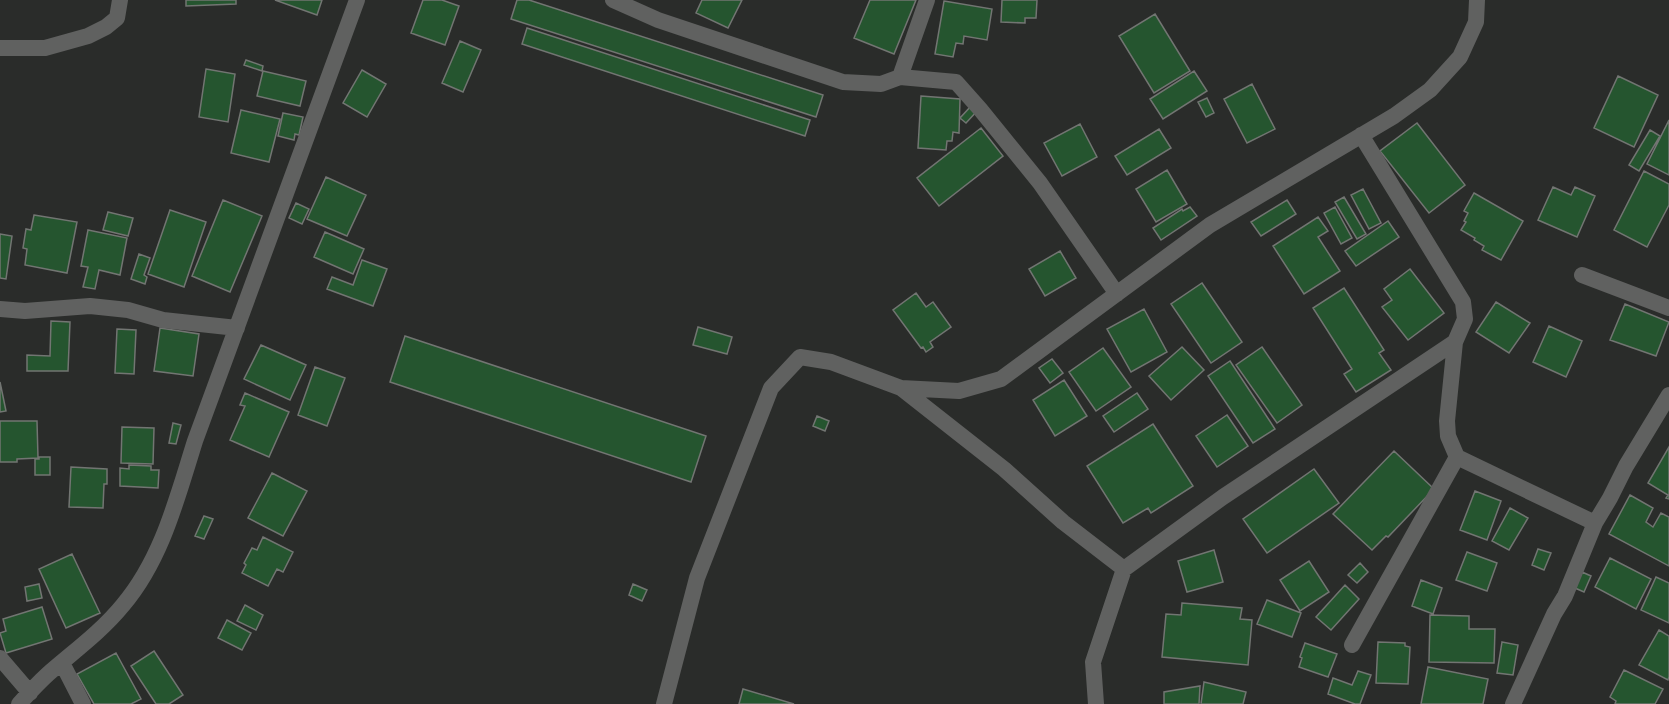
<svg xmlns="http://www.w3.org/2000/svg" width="1669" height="704" viewBox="0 0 1669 704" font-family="'Public Sans',sans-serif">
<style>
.building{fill:#25552f;stroke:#727572;stroke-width:1.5}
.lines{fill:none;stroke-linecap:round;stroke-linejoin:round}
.minor{stroke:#606160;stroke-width:16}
</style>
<rect width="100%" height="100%" fill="#2a2c2a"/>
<path class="building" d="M186 0H236V4L186 6Z
M275 0H322L317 15Z
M423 0H442L459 6 445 45 411 33Z
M517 0H529L823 95 816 117 511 19Z
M702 0H742L728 28 696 13Z
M870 0H916L894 54 854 38Z
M1002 0H1037L1036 18H1025V23L1001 22Z
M944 1 992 9 987 40 964 36 963 44 956 43 953 57 935 54Z
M1155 14 1190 71 1154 93 1119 36Z
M527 28 810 120 805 136 522 44Z
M460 41 481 50 463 92 442 83Z
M246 60 263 66 262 71 244 65Z
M206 69 235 74 228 122 199 117Z
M362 70 386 84 367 117 343 103Z
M263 71 306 81 300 106 257 96Z
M1194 71 1207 91 1163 119 1150 99Z
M1618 76 1658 95 1634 147 1594 128Z
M1252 84 1275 129 1247 143 1224 99Z
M921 96 960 99 959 133 953 132 952 141H947L946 150 918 148Z
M1207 98 1214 113 1206 117 1198 102Z
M973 104 978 110 966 123 960 118Z
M241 110 280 119 269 162 231 153Z
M283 113 303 117 299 135 295 134 294 140 278 136Z
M1669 120V175L1647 164Z
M1417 123 1465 185 1429 213 1380 151Z
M1080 124 1097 157 1062 176 1044 143Z
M981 128 1003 156 939 206 917 178Z
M1159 129 1171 148 1127 175 1115 156Z
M1650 130 1660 136 1639 171 1629 165Z
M1167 170 1187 204 1156 222 1136 189Z
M1644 171 1669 184V205L1647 247 1614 230Z
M326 177 366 195 347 236 307 219Z
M1553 187 1571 195 1575 187 1595 196 1577 237 1538 220Z
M1363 189 1381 223 1369 229 1351 195Z
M1474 193 1523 221 1501 260 1482 250 1484 246 1474 240 1475 238 1461 230 1466 222 1464 221 1468 213 1464 211Z
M1344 197 1366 234 1357 239 1335 202Z
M223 200 262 216 230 292 192 276Z
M1287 200 1296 214 1261 236 1251 222Z
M296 203 309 209 302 224 289 218Z
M1190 207 1197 216 1161 240 1153 228 1182 209 1183 211Z
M1335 207 1352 238 1341 244 1324 213Z
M170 210 206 222 184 287 148 274Z
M108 212 133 218 128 236 103 230Z
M34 215 77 222 67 273 25 265 27 249 23 248 26 229 31 230Z
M1318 217 1328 231 1318 237 1340 271 1304 294 1273 246Z
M1388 221 1399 237 1356 266 1345 251Z
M88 230 127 238 120 275 99 270 95 289 83 287 88 267 81 266Z
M325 232 364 249 353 274 314 257Z
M0 234 12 236 6 279 0 278Z
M1060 251 1076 278 1045 296 1029 269Z
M139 254 150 258 144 275 147 277 145 284 131 279Z
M362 260 387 269 373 306 327 289 332 277 353 285Z
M1410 269 1444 313 1408 340 1382 307 1392 300 1384 289Z
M1202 283 1242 342 1211 363 1171 304Z
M1344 288 1384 350 1379 353 1391 370 1356 392 1344 374 1352 369 1313 308Z
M916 293 926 307 933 302 951 327 930 342 933 347 926 352 923 347 921 348 893 310Z
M1496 302 1530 323 1509 353 1476 332Z
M1625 304 1669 322 1656 356 1610 340Z
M1144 309 1167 352 1131 372 1107 329Z
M51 321 70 322 68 371H27V355L50 356Z
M1549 326 1582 341 1566 377 1533 362Z
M698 327 732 337 727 354 693 345Z
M160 328 199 334 193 376 154 371Z
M117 329 136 330 134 374 115 373Z
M405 336 706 436 691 482 390 382Z
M261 345 306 365 290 400 244 379Z
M1182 347 1204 370 1171 400 1149 376Z
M1262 347 1302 405 1277 423 1236 365Z
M1103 348 1131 387 1096 411 1069 372Z
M1052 359 1063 373 1050 383 1039 368Z
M1230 361 1275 429 1253 443 1208 376Z
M315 367 345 378 327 426 298 415Z
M1064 380 1087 416 1055 436 1033 400Z
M0 382 6 411 0 412Z
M245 393 289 412 269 457 230 440 245 406 240 405Z
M1137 393 1148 409 1114 432 1103 416Z
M1227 415 1248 446 1217 467 1196 436Z
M817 416 829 421 825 431 813 426Z
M0 421H37L38 458 17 459V462H0Z
M173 423 181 425 176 444 169 443Z
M1153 424 1193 486 1151 513 1148 508 1123 523 1087 466Z
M122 427 154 428 153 464 121 463Z
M1669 447V499L1666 498 1668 495 1648 483Z
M1394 451 1434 489 1388 537 1386 536 1372 550 1333 514Z
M39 457H50V475H35V459H39Z
M129 465 151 466V470H159L158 488 120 486V468L129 469Z
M71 467 107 469V484H104L103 508 69 507Z
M1314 469 1339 503 1267 553 1243 519Z
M272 473 307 491 283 536 248 518Z
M1475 491 1501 501 1487 540 1460 530Z
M1630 495 1653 508 1646 522 1653 527 1661 513 1669 517V566L1609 534Z
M1510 508 1528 518 1509 550 1492 541Z
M204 516 213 519 204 539 195 536Z
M263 537 293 552 283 572 277 569 268 586 242 573 246 565 244 563 252 548 257 550Z
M1538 549 1551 553 1544 570 1532 565Z
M1214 550 1223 582 1187 592 1178 561Z
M1467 552 1497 563 1487 591 1456 580Z
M72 554 100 613 66 628 39 569Z
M1610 558 1651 579 1636 609 1595 587Z
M1309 561 1329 592 1300 611 1280 580Z
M1360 563 1368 572 1357 583 1348 575Z
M1582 572 1591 576 1584 592 1575 588Z
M1656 577 1669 583V623L1641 610Z
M1421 580 1442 588 1433 614 1412 606Z
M39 584 42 598 27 601 25 587Z
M633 584 647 590 642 601 629 595Z
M1345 585 1359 599 1331 630 1316 617Z
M1267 600 1301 613 1292 637 1257 624Z
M1182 603 1242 608 1240 619 1252 620 1248 665 1162 657 1166 614 1181 615Z
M245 605 263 615 256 630 237 621Z
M42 607 52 639 6 653 0 633 6 631 3 619Z
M1430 615 1469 616V629H1495L1494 663 1429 662Z
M227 620 251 633 242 650 218 638Z
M1659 630 1669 636V677L1668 680 1639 665Z
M1378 642 1405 643V646L1410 647 1408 684 1376 683Z
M1502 642 1518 645 1513 675 1497 673Z
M1305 643 1337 654 1328 677 1299 667 1302 658 1300 657Z
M154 651 183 695 169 704H156L131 666Z
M116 653 141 699 131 704H94L77 674Z
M1428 667 1488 679 1483 704H1421Z
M1624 670 1663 689 1655 704H1615L1616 701 1610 697Z
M1358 671 1371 675 1360 704H1355L1328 694 1333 678 1352 685Z
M1204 682 1246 692 1243 704H1201Z
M1200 686 1199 704H1164V692Z
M743 689 794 704H739Z"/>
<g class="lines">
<path class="minor" d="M613 0 658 20 843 82 881 84 900 77 956 82 980 109 1040 183 1117 294
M0 48H45L88 36 106 27 117 18 120 0
M900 77 927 0
M1361 135 1463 302 1465 319 1455 342 1447 421 1448 436 1457 457 1595 523
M1582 275 1669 308
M0 309 25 311 90 306 128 310 163 320 237 328
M1124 569 1063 522 1004 469 901 388 959 391 1001 379 1210 225 1394 116 1430 90 1460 57 1476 22 1477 0
M1352 645 1457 457
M0 658 30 693
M62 663 83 704
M19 704C28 694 38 683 48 674 73 652 101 632 123 605 162 559 177 498 195 441L357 0
M664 704 697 578 771 388 800 357 831 362 901 388
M1096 704 1093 662 1124 569 1223 497 1455 342
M1513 704 1554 614 1565 596 1595 523 1610 498 1626 466 1669 395"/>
</g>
</svg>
